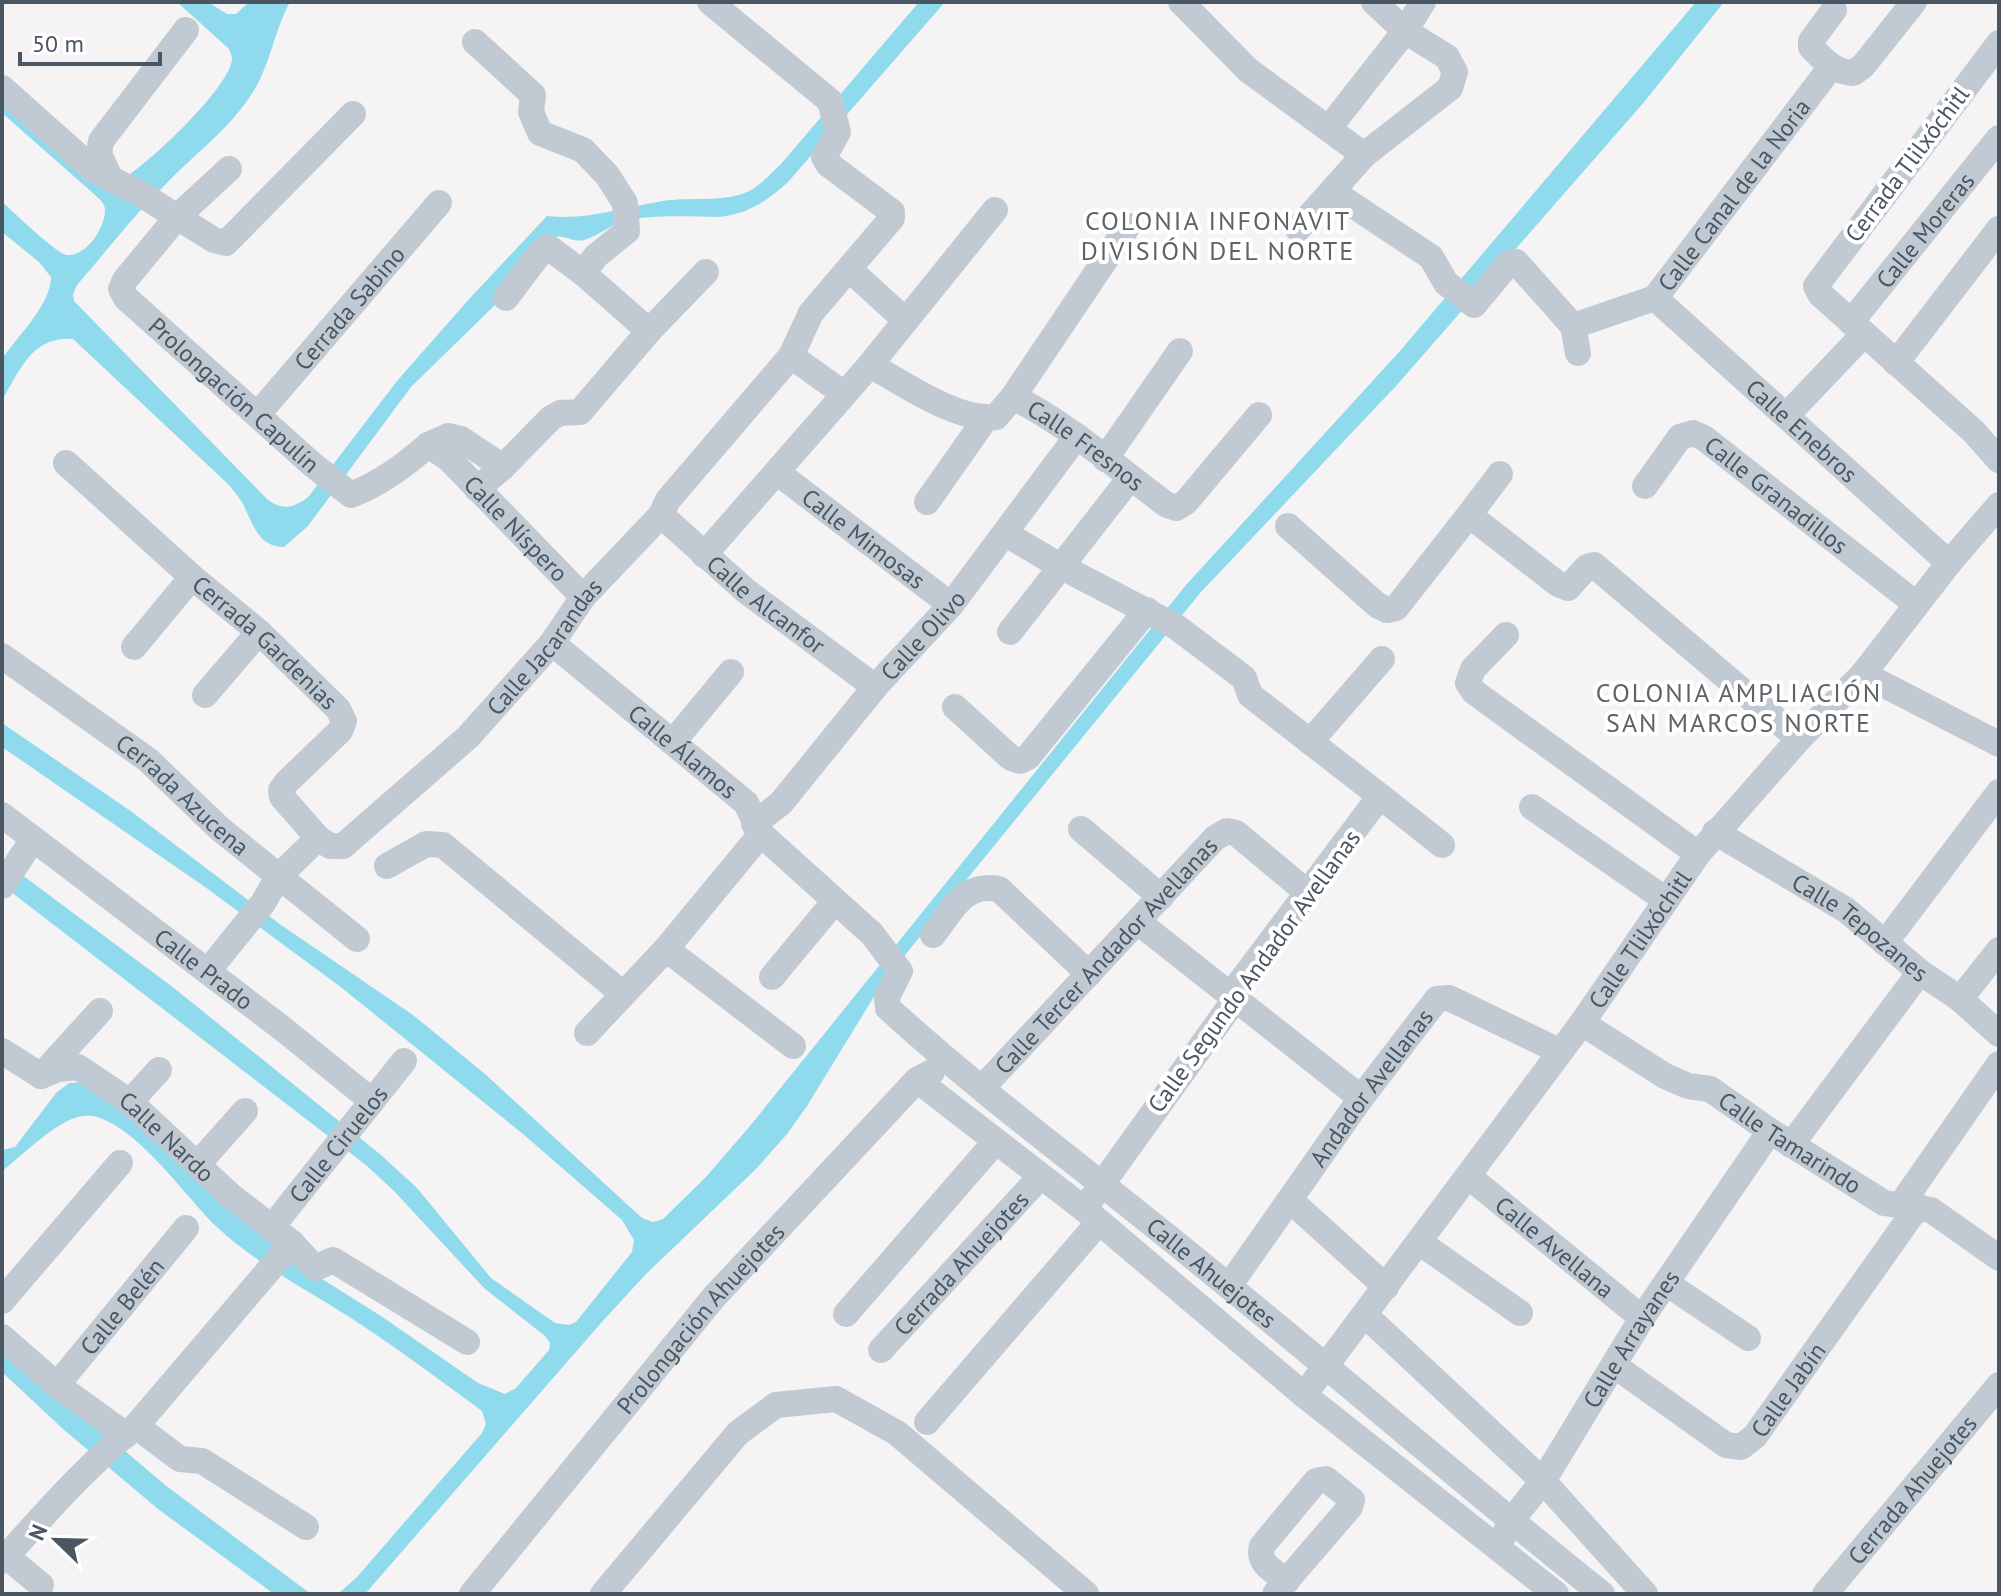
<svg xmlns="http://www.w3.org/2000/svg" width="2001" height="1596" viewBox="0 0 2001 1596" font-family="'PT Sans',sans-serif">
<style>
.water{fill:#90daee}
.lines{fill:none;stroke-linecap:round;stroke-linejoin:round}
.minor{stroke:#c1cad2;stroke-width:26}
.labels{text-anchor:middle;dominant-baseline:central;stroke-width:8;stroke-linejoin:round;paint-order:stroke}
.street-label{font-size:24px;fill:#4a5661;stroke:#fff}
.neighbourhood-label{font-size:26px;letter-spacing:2px;fill:#5f6368;stroke:#fff}
</style>
<rect width="100%" height="100%" fill="#f5f3f3"/>
<path class="water" d="M177 2H208L227 14H236L249 2H290C273 33 270 69 249 98 226 132 191 157 163 187 132 217 106 252 77 285L73 294 74 301 267 499C282 511 295 508 309 496L397 381 470 298 547 216C587 221 623 207 663 201 688 197 717 202 742 194 758 189 769 175 781 164L919 2H945L788 182C767 201 748 214 720 217 690 217 654 214 624 221 610 225 598 236 584 240 573 243 565 234 553 237L497 303 411 387 308 526 284 547C258 547 253 524 243 504 239 497 233 490 228 484L73 339C32 336 21 369 2 400 2 388 0 365 4 356 19 335 51 304 51 277L39 262 2 232V202C14 212 55 253 67 255 87 257 106 226 105 209 104 202 99 199 94 194L2 113V81L93 163 127 176C150 162 231 86 232 59 232 55 230 51 228 48Z
M1696 2H1724L1645 101 1396 386 1201 592 883 982 807 1106 787 1134 756 1169 646 1274 601 1323 365 1594H338L357 1577 482 1433 486 1424 482 1411C440 1380 397 1348 354 1320 308 1290 259 1266 218 1228 186 1198 138 1126 93 1116 65 1110 24 1155 2 1171V1150L15 1147 56 1093 69 1083 88 1082 322 1279 381 1316 478 1383 505 1394 516 1388 549 1350 550 1343 545 1336 484 1288 394 1191 367 1166 2 885V860L174 988 381 1155 417 1188 491 1278 555 1323 569 1325 576 1322 632 1252 634 1240 622 1220 523 1134 342 988 205 887 2 747V723L132 812 281 925 413 1015 485 1074 642 1218 653 1222 663 1219 706 1177 750 1126 1186 585 1400 351Z
M2 1346 165 1485 311 1594H274L158 1509 63 1429 2 1372Z"/>
<g class="lines">
<g class="minor">
<path d="M1181 2 1248 70 1364 155"/>
<path d="M1834 10 1811 41V47C1824 60 1833 72 1853 73L1863 66 1914 2"/>
<path d="M475 42 533 95 531 112 540 133 583 150 607 175 625 203 627 231 596 256 583 273"/>
<path d="M1999 43 1816 286 1820 294 1973 431 1999 460"/>
<path d="M2 88 94 170 141 194 177 217 229 169"/>
<path id="s1" d="M353 114 226 243 214 240 177 217 125 280 121 289 126 298 313 465 351 495C381 483 404 466 428 445L448 458 583 597"/>
<path d="M1329 128 1405 31 1423 2"/>
<path d="M110 178 99 154 101 141 186 30"/>
<path d="M1333 192 1431 257 1446 283 1474 305 1508 264 1516 262 1573 326"/>
<path d="M1298 229 1364 155 1450 88 1455 72 1447 57 1405 31 1374 2"/>
<path d="M849 269 905 320"/>
<path d="M506 298 540 253 548 247 583 273 649 331"/>
<path id="s2" d="M1655 298 1949 563"/>
<path id="s3" d="M1851 322 1999 138"/>
<path id="s4" d="M1578 353 1573 326 1655 298 1831 67"/>
<path d="M791 356 844 394"/>
<path d="M1896 363 1999 229"/>
<path id="s5" d="M870 365C905 384 956 421 996 417L1013 397C1069 425 1117 468 1167 505L1176 508 1186 502 1259 415"/>
<path d="M1013 397 1128 226"/>
<path id="s6" d="M258 414 439 203"/>
<path d="M1787 415 1864 334"/>
<path d="M428 445 448 436 461 439 503 467"/>
<path d="M1105 459 1180 351"/>
<path id="s7" d="M66 463 192 577 259 632 338 709 344 721 340 731 287 782 281 790 282 797 318 838 330 846H343L468 737 552 643 583 597 661 515 668 500 791 356 811 313 892 218V212L828 164 824 157 838 132 830 101 710 2"/>
<path id="s8" d="M778 473 951 605"/>
<path id="s9" d="M1645 486 1680 437 1693 433 1704 438 1916 604"/>
<path d="M477 489 503 467 551 418 560 413 580 412 649 331 706 272"/>
<path d="M927 502 986 418"/>
<path id="s10" d="M661 515 746 591 875 687"/>
<path d="M1469 515 1500 474"/>
<path d="M1288 526 1377 605 1387 610 1396 608 1469 515 1558 584 1568 588 1587 567 1594 565 1799 739"/>
<path d="M1006 534 1060 566 1175 626 1244 678 1250 695 1380 796 1238 985 1236 998 1084 1209"/>
<path d="M704 555 870 365 995 210"/>
<path d="M1010 632 1130 478"/>
<path d="M1506 635 1473 669 1468 683 1474 692 1698 854"/>
<path id="s11" d="M552 643 746 803 761 834 872 934 900 971 887 997 888 1008C983 1095 1089 1172 1189 1254 1328 1366 1463 1483 1602 1594"/>
<path d="M134 647 192 577"/>
<path id="s12" d="M2 656 148 760 220 829 357 939"/>
<path d="M1863 674 1999 744"/>
<path d="M205 695 259 632"/>
<path d="M955 707 1011 758 1020 761 1028 757 1147 610"/>
<path d="M673 742 731 672"/>
<path d="M1310 742 1382 659"/>
<path d="M1380 796 1442 845"/>
<path d="M1532 807 1666 900"/>
<path id="s13" d="M2 815 283 1029 372 1101"/>
<path id="s14" d="M754 824 781 803 875 687 951 605 1077 436"/>
<path d="M1081 829 1161 897"/>
<path id="s15" d="M1715 832 1846 910 1920 972 1960 999 1999 1034"/>
<path d="M387 866 426 844 443 845 623 994"/>
<path d="M2 886 33 839"/>
<path d="M1138 922 1361 1098"/>
<path d="M933 935C952 911 963 882 999 889L1089 974"/>
<path d="M1885 943 1999 792"/>
<path d="M666 949 793 1046"/>
<path d="M208 971 263 903 278 877 318 838"/>
<path d="M772 977 835 901"/>
<path d="M1960 999 1999 950"/>
<path id="s16" d="M1582 1023 1665 1076 1688 1086 1710 1089 1770 1131 1884 1203 1931 1210 1999 1258"/>
<path d="M587 1033 666 949 761 834"/>
<path id="s17" d="M2 1051 41 1076 58 1069 78 1067 130 1102 231 1196 292 1243 315 1268 333 1260 467 1342"/>
<path d="M41 1076 100 1011"/>
<path d="M917 1080 1084 1209 1304 1395 1556 1594"/>
<path id="s18" d="M983 1087 1215 838 1227 831 1236 833 1308 893"/>
<path d="M130 1102 159 1070"/>
<path d="M1791 1145 1920 972"/>
<path d="M197 1165 245 1111"/>
<path id="s19" d="M1468 1176 1642 1318"/>
<path d="M1291 1201 1386 1287"/>
<path d="M1900 1206 1999 1064"/>
<path id="s20" d="M272 1227 404 1061"/>
<path d="M1419 1242 1520 1313"/>
<path d="M1666 1283 1748 1338"/>
<path id="s21" d="M1229 1286 1361 1098 1437 999 1449 998 1559 1051"/>
<path d="M2 1301 120 1163"/>
<path d="M846 1314 996 1141"/>
<path d="M1365 1315 1543 1481 1645 1594"/>
<path d="M2 1337 57 1385 126 1435"/>
<path id="s22" d="M881 1350 1040 1177"/>
<path id="s23" d="M1615 1366 1726 1445 1741 1447 1755 1436 1918 1206"/>
<path id="s24" d="M57 1385 186 1228"/>
<path id="s25" d="M1304 1395 1582 1023 1698 854 1799 739 1863 674 1949 563 1999 505"/>
<path d="M927 1422 1099 1222"/>
<path d="M136 1426 180 1459 202 1461 306 1527"/>
<path id="s26" d="M1504 1535 1511 1521 1543 1481 1642 1318 1770 1131"/>
<path d="M6 1556 41 1585"/>
<path d="M2 1561C46 1513 85 1467 136 1426L292 1243"/>
<path id="s27" d="M472 1594 714 1297 917 1080 932 1072"/>
<path d="M603 1594 738 1433 776 1405 836 1399 897 1433 1086 1594"/>
<path d="M1275 1594 1350 1507 1352 1500 1326 1479 1316 1481 1262 1546C1257 1564 1274 1571 1287 1581"/>
<path id="s28" d="M1825 1594 1999 1385"/>
</g>
</g>
<g class="labels">
<g class="street-label">
<text transform="translate(1907 164) rotate(-53)">Cerrada Tlilxóchitl</text>
<text stroke="none"><textPath href="#s4" startOffset="244">Calle Canal de la Noria</textPath></text>
<text stroke="none"><textPath href="#s3" startOffset="118">Calle Moreras</textPath></text>
<text stroke="none"><textPath href="#s6" startOffset="140">Cerrada Sabino</textPath></text>
<text stroke="none"><textPath href="#s1" startOffset="484">Prolongación Capulín</textPath></text>
<text stroke="none"><textPath href="#s2" startOffset="198">Calle Enebros</textPath></text>
<text stroke="none"><textPath href="#s5" startOffset="252">Calle Fresnos</textPath></text>
<text stroke="none"><textPath href="#s9" startOffset="178">Calle Granadillos</textPath></text>
<text stroke="none"><textPath href="#s1" startOffset="852">Calle Níspero</textPath></text>
<text stroke="none"><textPath href="#s8" startOffset="108">Calle Mimosas</textPath></text>
<text stroke="none"><textPath href="#s10" startOffset="138">Calle Alcanfor</textPath></text>
<text stroke="none"><textPath href="#s14" startOffset="254">Calle Olivo</textPath></text>
<text stroke="none"><textPath href="#s7" startOffset="268">Cerrada Gardenias</textPath></text>
<text stroke="none"><textPath href="#s7" startOffset="848">Calle Jacarandas</textPath></text>
<text stroke="none"><textPath href="#s11" startOffset="170">Calle Álamos</textPath></text>
<text stroke="none"><textPath href="#s12" startOffset="228">Cerrada Azucena</textPath></text>
<text stroke="none"><textPath href="#s15" startOffset="174">Calle Tepozanes</textPath></text>
<text stroke="none"><textPath href="#s25" startOffset="566">Calle Tlilxóchitl</textPath></text>
<text stroke="none"><textPath href="#s18" startOffset="180">Calle Tercer Andador Avellanas</textPath></text>
<text stroke="none"><textPath href="#s13" startOffset="254">Calle Prado</textPath></text>
<text transform="translate(1254 971) rotate(-54)">Calle Segundo Andador Avellanas</text>
<text stroke="none"><textPath href="#s21" startOffset="244">Andador Avellanas</textPath></text>
<text stroke="none"><textPath href="#s17" startOffset="198">Calle Nardo</textPath></text>
<text stroke="none"><textPath href="#s16" startOffset="242">Calle Tamarindo</textPath></text>
<text stroke="none"><textPath href="#s20" startOffset="106">Calle Ciruelos</textPath></text>
<text stroke="none"><textPath href="#s19" startOffset="112">Calle Avellana</textPath></text>
<text stroke="none"><textPath href="#s22" startOffset="118">Cerrada Ahuejotes</textPath></text>
<text stroke="none"><textPath href="#s11" startOffset="940">Calle Ahuejotes</textPath></text>
<text stroke="none"><textPath href="#s24" startOffset="102">Calle Belén</textPath></text>
<text stroke="none"><textPath href="#s27" startOffset="358">Prolongación Ahuejotes</textPath></text>
<text stroke="none"><textPath href="#s26" startOffset="234">Calle Arrayanes</textPath></text>
<text stroke="none"><textPath href="#s23" startOffset="226">Calle Jabín</textPath></text>
<text stroke="none"><textPath href="#s28" startOffset="136">Cerrada Ahuejotes</textPath></text>
</g>
<g class="neighbourhood-label">
<text x="1218" y="220">COLONIA INFONAVIT<tspan x="1218" dy="30">DIVISIÓN DEL NORTE</tspan></text>
<text x="1739" y="692">COLONIA AMPLIACIÓN<tspan x="1739" dy="30">SAN MARCOS NORTE</tspan></text>
</g>
</g>
<rect width="2001" height="1596" fill="none" stroke="#4a5661" stroke-width="8"/>
<g transform="translate(56 1540) rotate(293)" stroke="#ffffff" stroke-width="6" paint-order="stroke">
<path d="M0-6L14 30L0 20L-14 30Z" fill="#4a5661"/>
<text y="-12" font-size="22" font-weight="bold" text-anchor="middle" fill="#4a5661">N</text>
</g>
<path d="M20 52v12h140v-12" fill="none" stroke="#4a5661" stroke-width="4"/>
<text x="32" y="52" font-size="24" fill="#4a5661" stroke="#ffffff" stroke-width="6" paint-order="stroke">50 m</text>
</svg>
